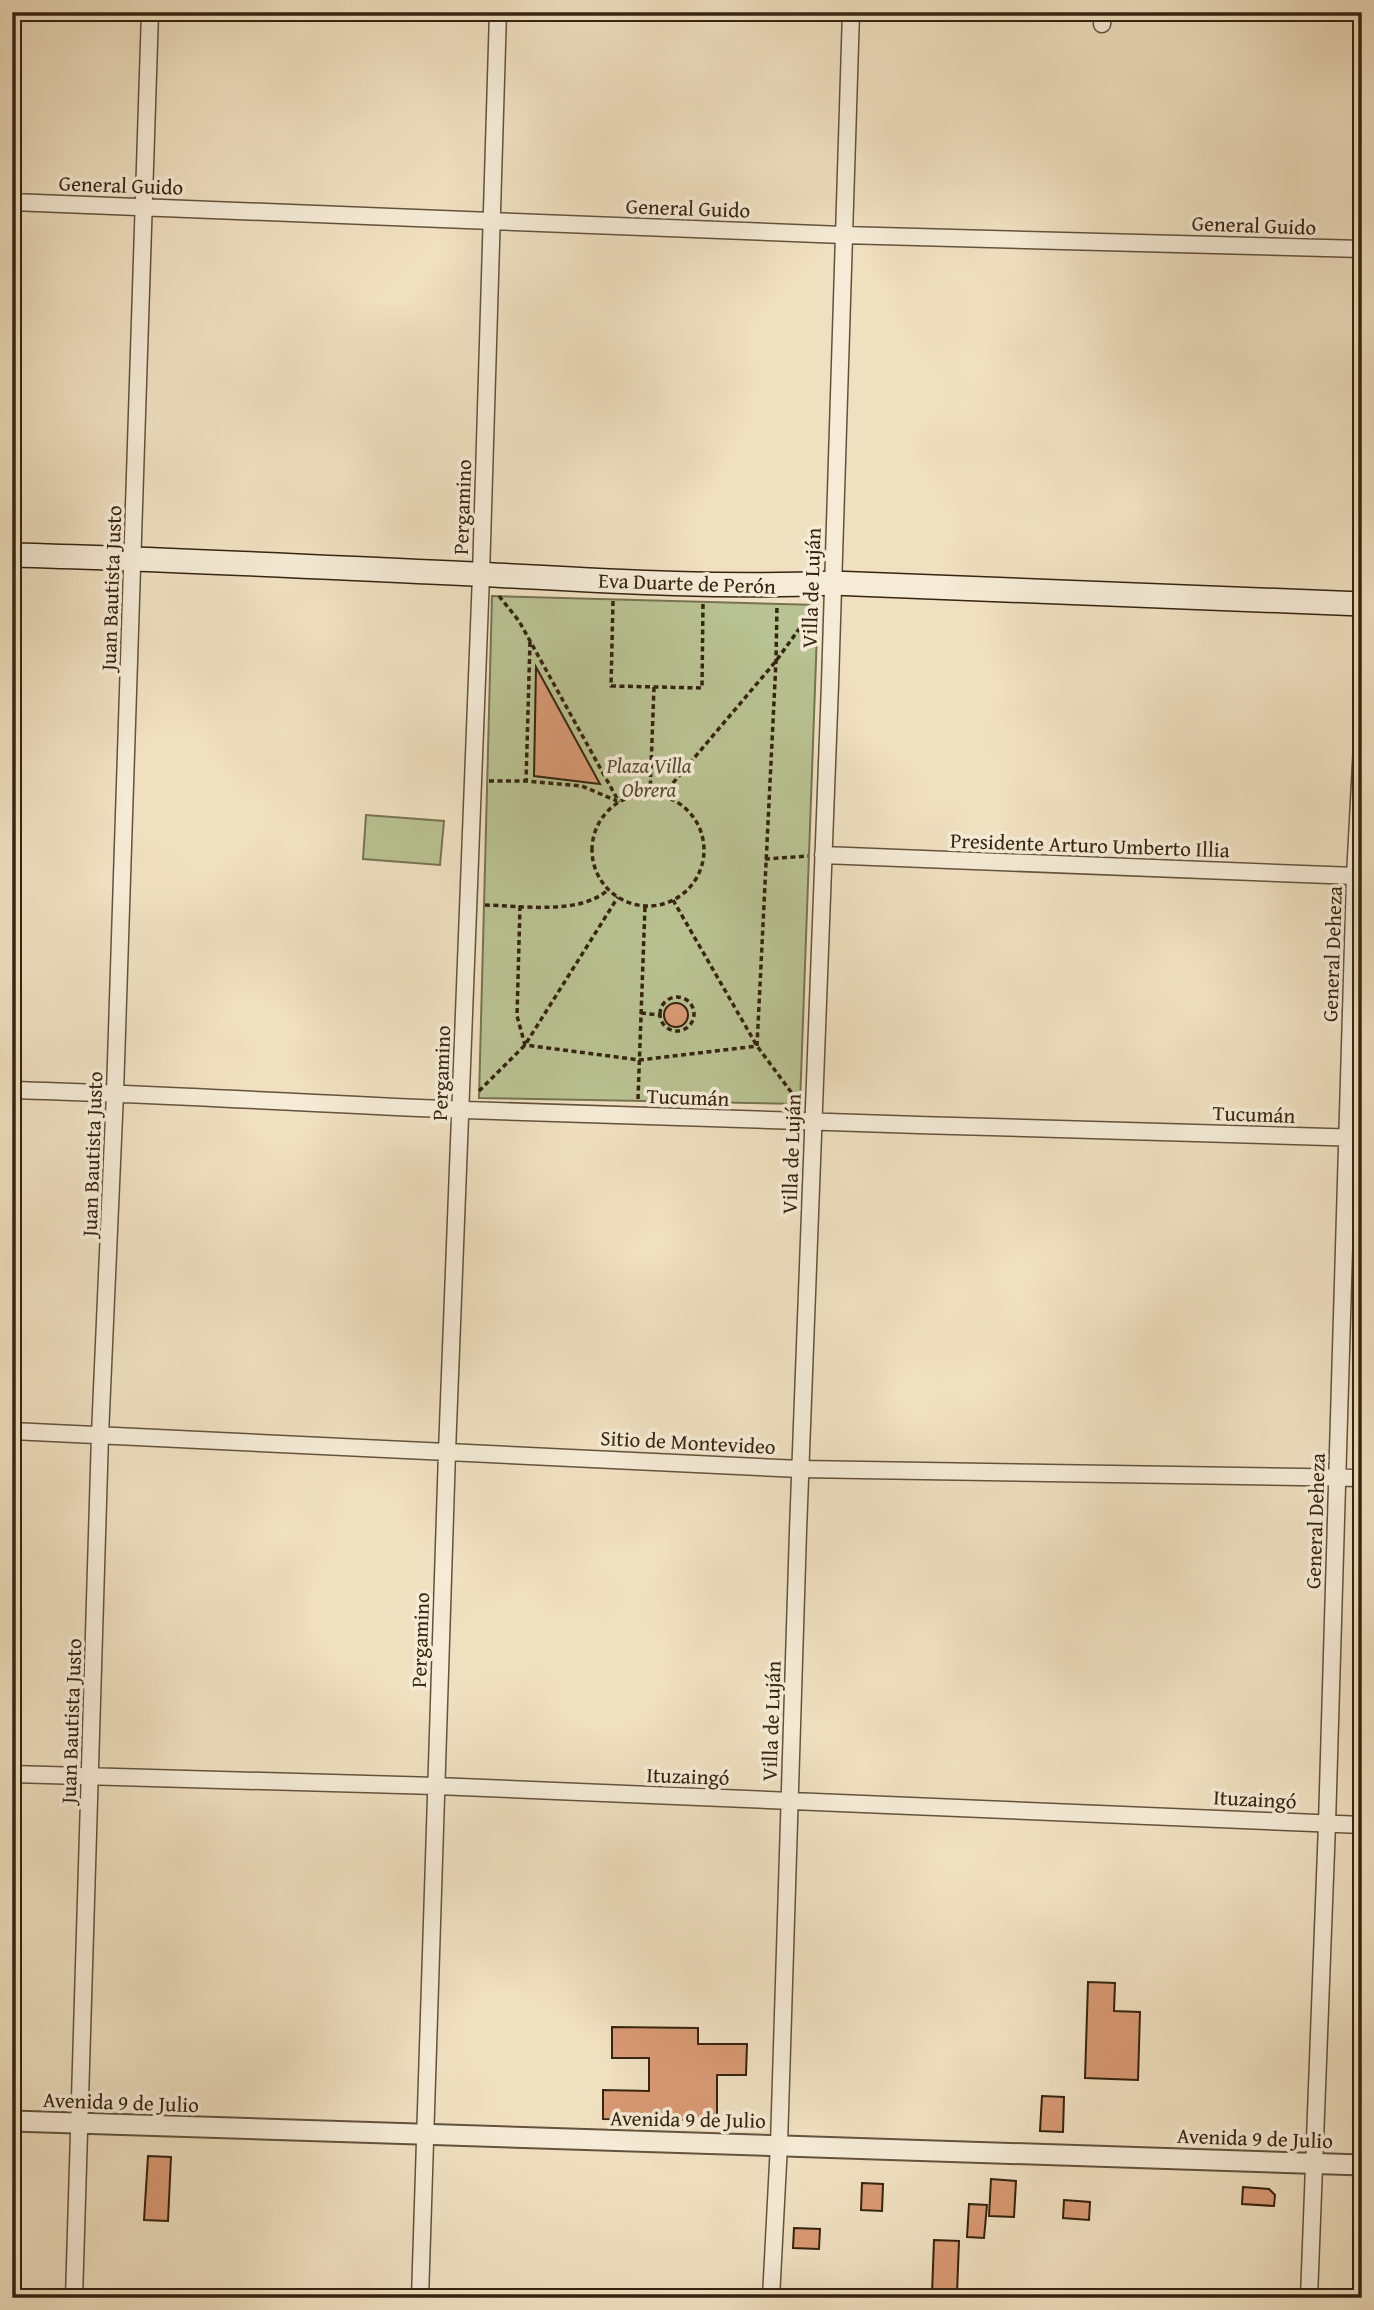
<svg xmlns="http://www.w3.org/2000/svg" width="1374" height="2310" viewBox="0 0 1374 2310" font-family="'Gentium Book Plus',serif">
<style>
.green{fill:#b9c292;stroke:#777351;stroke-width:2}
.building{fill:#d99a74;stroke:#352410;stroke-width:2}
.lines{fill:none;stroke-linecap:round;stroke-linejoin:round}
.minor-casing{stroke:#64533c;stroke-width:19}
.tertiary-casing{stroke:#64533c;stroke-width:23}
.secondary-casing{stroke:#352410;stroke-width:26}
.path{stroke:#352410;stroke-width:3.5;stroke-dasharray:5 3.5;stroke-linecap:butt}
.minor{stroke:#f5ebd6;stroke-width:16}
.tertiary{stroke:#f5ebd6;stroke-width:19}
.secondary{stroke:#f5ebd6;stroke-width:23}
.labels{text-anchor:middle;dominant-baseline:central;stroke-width:7;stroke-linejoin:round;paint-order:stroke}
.street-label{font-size:21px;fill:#352410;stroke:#f5ebd6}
.park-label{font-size:21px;font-style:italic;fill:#564c30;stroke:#f5ebd6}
</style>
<rect width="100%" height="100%" fill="#efe0c0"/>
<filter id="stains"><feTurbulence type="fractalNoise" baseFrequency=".00286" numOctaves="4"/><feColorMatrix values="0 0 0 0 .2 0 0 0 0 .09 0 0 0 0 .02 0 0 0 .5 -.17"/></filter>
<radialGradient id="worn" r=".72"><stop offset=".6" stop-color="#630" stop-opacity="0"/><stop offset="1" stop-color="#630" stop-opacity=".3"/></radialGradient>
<path class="green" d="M492 596 818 605 800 1104 479 1098Z
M366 815 444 821 440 865 363 859Z"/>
<path class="building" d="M536 667 600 784 534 776Z
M664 1015a12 12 0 1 1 24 0a12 12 0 1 1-24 0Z
M1088 1982 1115 1983 1114 2011 1140 2012 1138 2080 1085 2078Z
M612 2027 698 2028V2044H747L746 2075H717V2120L603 2119V2090L649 2091V2058H612Z
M1042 2096 1064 2097 1063 2132 1040 2131Z
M148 2156 171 2157 168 2221 144 2220Z
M991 2179 1016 2181 1014 2217 989 2216Z
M862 2183 883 2184 882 2211 861 2210Z
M1243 2187 1269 2189 1275 2195 1274 2206 1242 2204Z
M1064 2200 1090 2202 1089 2220 1063 2218Z
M969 2204 987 2205 984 2238 967 2237Z
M794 2228 820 2229 819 2249 793 2248Z
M934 2240 959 2241 957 2294H932Z"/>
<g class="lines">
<g class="minor-casing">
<path id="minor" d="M1102 24 1103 12
M12 202 843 235 1362 249
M823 855 1355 876
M12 1090C164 1094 315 1104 466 1110 765 1121 1063 1129 1362 1138
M12 1431 800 1469 1362 1478
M12 1774 436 1786 1362 1825
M74 2298 100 1435 115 1093 150 12
M420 2298 447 1452 481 575 498 12
M771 2298 779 2144 798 1531 830 684 851 12
M1309 2298 1327 1824 1355 876 1362 745"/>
</g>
<g class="tertiary-casing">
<path id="tertiary" d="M12 2121C462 2138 912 2147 1362 2165"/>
</g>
<g class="secondary-casing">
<path id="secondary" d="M12 555C173 559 333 568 494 575 606 581 720 588 832 583L1362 604"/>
</g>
<path class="path" d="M499 596 519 621 619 802
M613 601 611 686 702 688 703 603
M530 642 526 781 582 786 617 801
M489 781H526
M650 794 654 687
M592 850a56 56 0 1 1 112 0a56 56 0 1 1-112 0Z
M662 796 776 661 815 607
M765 859 808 856
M673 900 757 1046 797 1100
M485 905C523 906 579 915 608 890
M520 906 517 1016 525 1045 640 1060 757 1046 776 661 777 605
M660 1014a17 17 0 1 1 34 0a17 17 0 1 1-34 0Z
M641 1013 659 1015
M479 1091 525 1045 618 897
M638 1099 645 906"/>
<use href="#minor" class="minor"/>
<use href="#tertiary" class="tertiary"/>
<use href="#secondary" class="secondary"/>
</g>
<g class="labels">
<g class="street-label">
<text transform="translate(121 185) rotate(2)">General Guido</text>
<text transform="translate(688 208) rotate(2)">General Guido</text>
<text transform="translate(1254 225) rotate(2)">General Guido</text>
<text transform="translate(462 507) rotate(-88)">Pergamino</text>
<text transform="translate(687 583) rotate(2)">Eva Duarte de Perón</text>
<text transform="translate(111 588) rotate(-88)">Juan Bautista Justo</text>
<text transform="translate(811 588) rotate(-88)">Villa de Luján</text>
<text transform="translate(1090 845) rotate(2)">Presidente Arturo Umberto Illia</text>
<text transform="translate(1332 954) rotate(-88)">General Deheza</text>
<text transform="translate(441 1073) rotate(-88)">Pergamino</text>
<text transform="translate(688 1097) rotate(2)">Tucumán</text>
<text transform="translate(1254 1114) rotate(2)">Tucumán</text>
<text transform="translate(92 1154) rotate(-88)">Juan Bautista Justo</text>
<text transform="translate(791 1154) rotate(-88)">Villa de Luján</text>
<text transform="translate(688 1442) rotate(3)">Sitio de Montevideo</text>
<text transform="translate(1315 1521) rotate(-88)">General Deheza</text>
<text transform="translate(420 1640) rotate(-88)">Pergamino</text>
<text transform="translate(71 1721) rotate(-88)">Juan Bautista Justo</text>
<text transform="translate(771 1721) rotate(-88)">Villa de Luján</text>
<text transform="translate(688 1776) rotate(2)">Ituzaingó</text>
<text transform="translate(1255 1799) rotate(3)">Ituzaingó</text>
<text transform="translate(121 2102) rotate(2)">Avenida 9 de Julio</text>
<text transform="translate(688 2119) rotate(1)">Avenida 9 de Julio</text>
<text transform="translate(1255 2138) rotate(2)">Avenida 9 de Julio</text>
</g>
<g class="park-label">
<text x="649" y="765">Plaza Villa<tspan x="649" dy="24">Obrera</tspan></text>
</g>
</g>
<rect width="1374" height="2310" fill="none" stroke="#efe0c0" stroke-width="42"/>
<rect x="14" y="14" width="1346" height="2282" fill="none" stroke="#352410" stroke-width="3.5"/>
<rect x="21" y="21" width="1332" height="2268" fill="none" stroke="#352410" stroke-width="2"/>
<rect width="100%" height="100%" filter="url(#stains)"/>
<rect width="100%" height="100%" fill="url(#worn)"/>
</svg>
